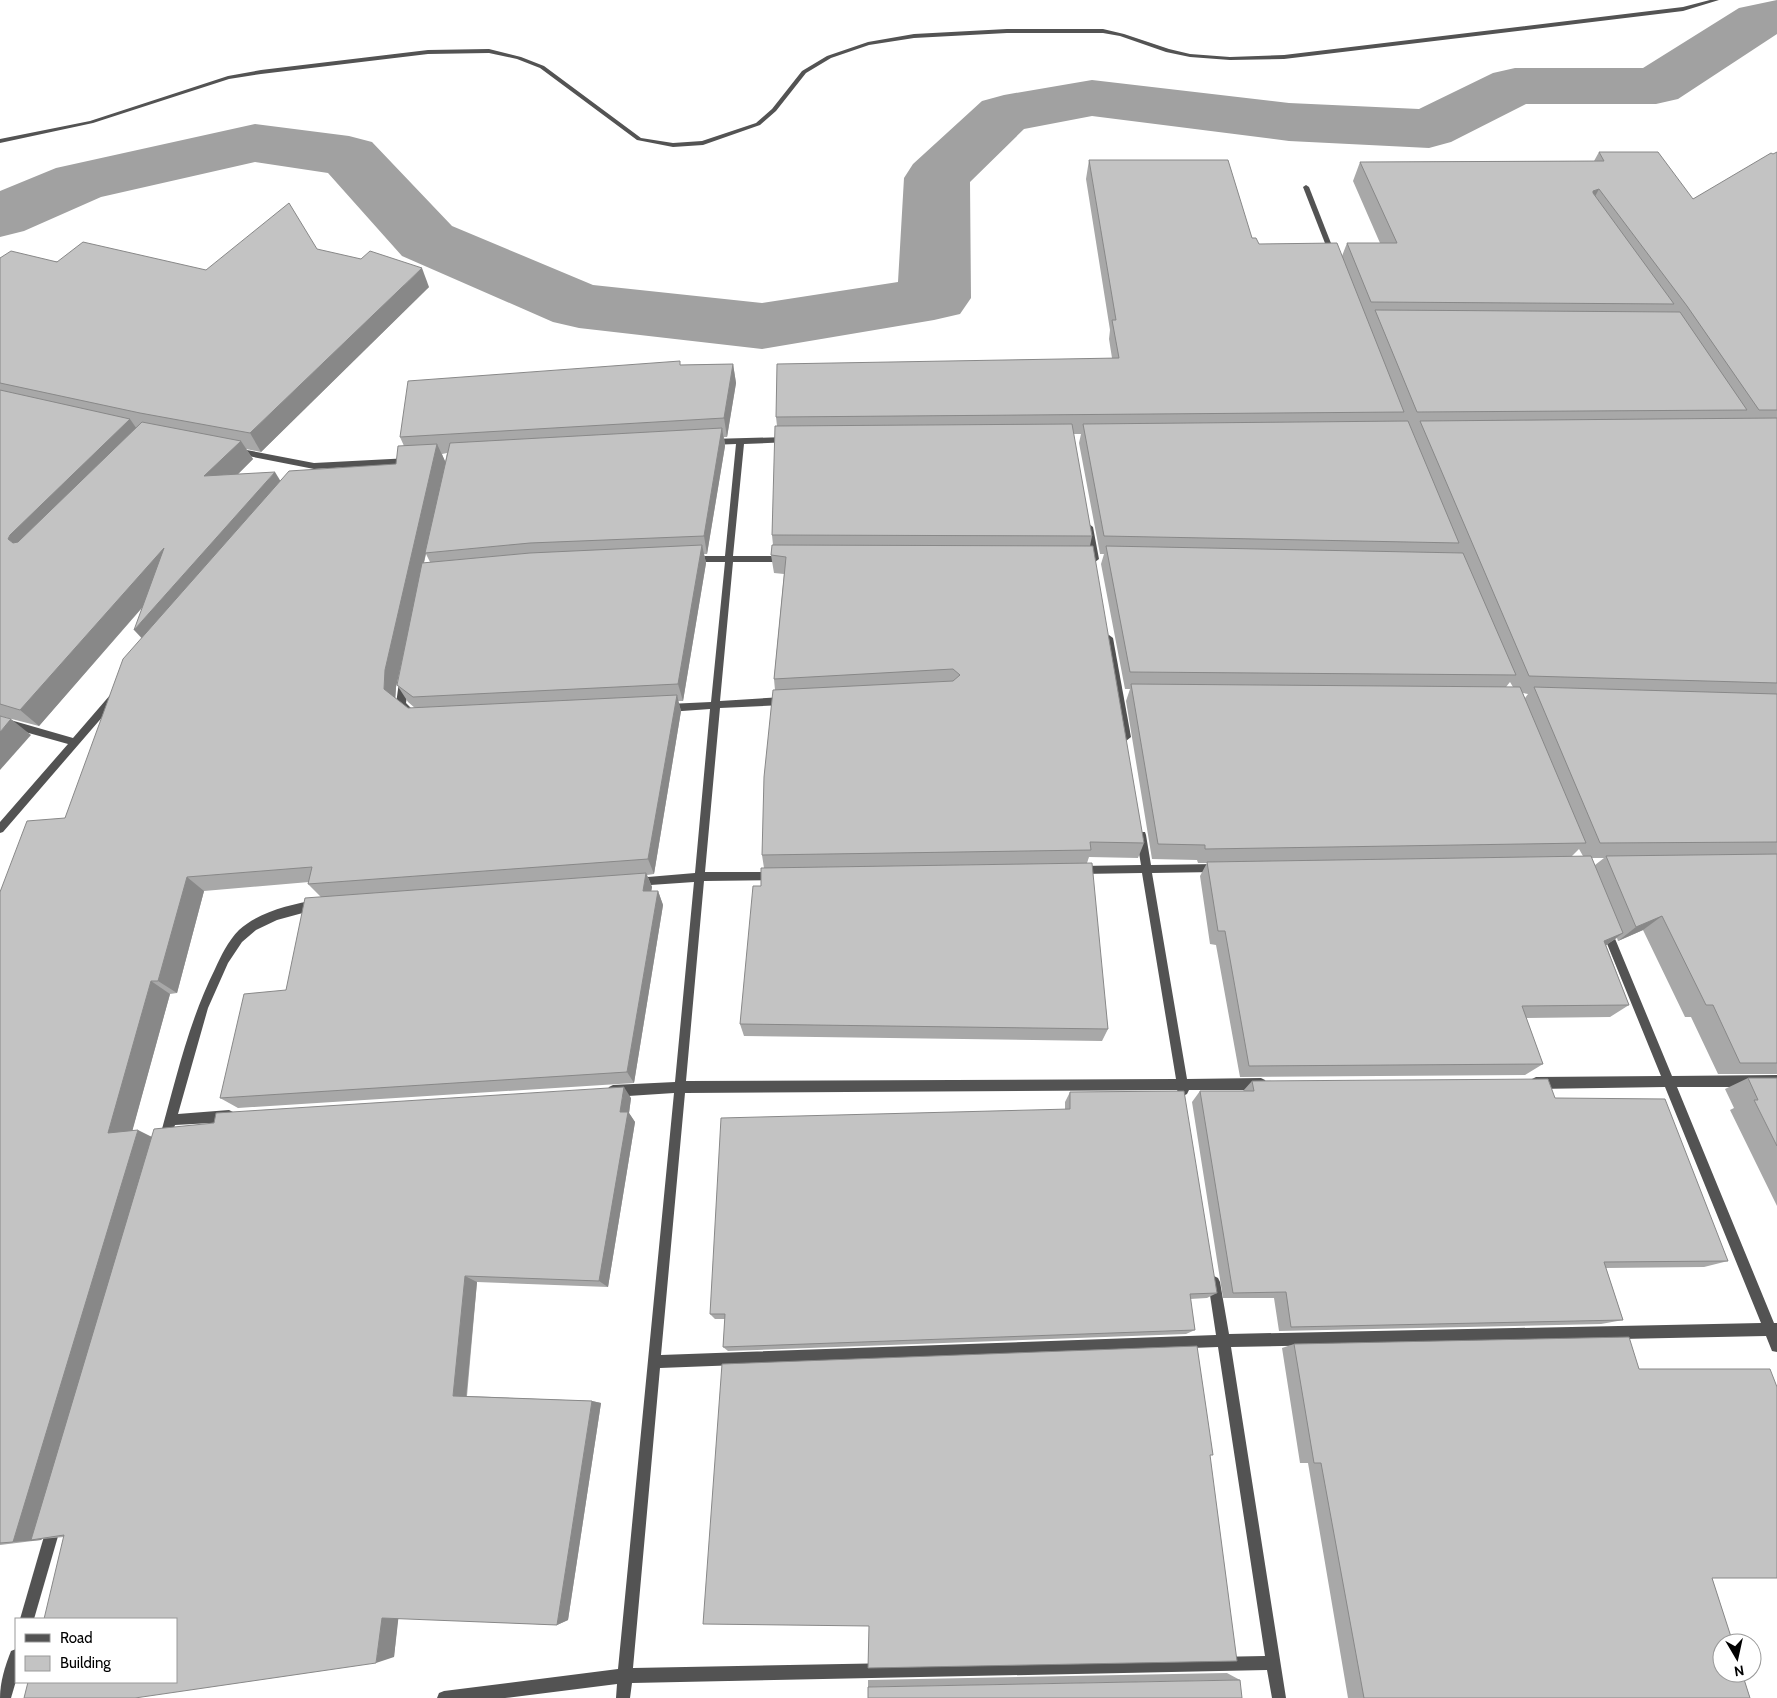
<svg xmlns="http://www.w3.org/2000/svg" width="1777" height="1698" viewBox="0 0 1777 1698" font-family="Cabin,sans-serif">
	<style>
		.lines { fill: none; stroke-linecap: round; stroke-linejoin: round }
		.river { fill: #a1a1a1; fill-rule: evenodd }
		.street { fill: #535353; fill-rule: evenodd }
		.wall { fill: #a8a8a8; fill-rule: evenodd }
		.shaded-wall { fill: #888 }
		.building { fill: #c3c3c3; stroke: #888 }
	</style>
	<rect width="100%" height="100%" fill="#fff"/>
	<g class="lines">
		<path class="river" d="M 1777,0 L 1777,34 L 1678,99 L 1656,104 L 1526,104 L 1451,142 L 1429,148 L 1289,141 L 1092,116 L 1024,129 L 970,182 L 971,298 L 960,314 L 934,320 L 762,349 L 579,328 L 553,322 L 402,256 L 328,173 L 255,162 L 101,197 L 24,231 L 0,237 L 0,191 L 56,168 L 255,124 L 349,136 L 372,142 L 452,226 L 593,285 L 762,303 L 898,282 L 904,178 L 913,164 L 982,101 L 1004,95 L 1092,80 L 1289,103 L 1419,109 L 1493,73 L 1515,68 L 1643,68 L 1739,8 Z"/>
		<g class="street">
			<path d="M 1710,0 L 1719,0 L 1683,11 L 1284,59 L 1230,60 L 1190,57 L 1166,52 L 1120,36 L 1103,33 L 1007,33 L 914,38 L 869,45 L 831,58 L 806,73 L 776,111 L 760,125 L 703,145 L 673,147 L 637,140 L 540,68 L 517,59 L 489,53 L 428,54 L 261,74 L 229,79 L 93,123 L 0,143 L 0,139 L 90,121 L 228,76 L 261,70 L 428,50 L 489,49 L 521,57 L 544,66 L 641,138 L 673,143 L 702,141 L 756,123 L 772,109 L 802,71 L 827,56 L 868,42 L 914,34 L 1007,29 L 1103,29 L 1124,34 L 1169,49 L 1190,54 L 1230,57 L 1284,55 L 1683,7 Z"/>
			<path d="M 1306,185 L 1309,187 L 1336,256 L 1335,257 L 1330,256 L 1303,187 Z"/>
			<path d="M 787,437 L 790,438 L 790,442 L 744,444 L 733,556 L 784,556 L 788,559 L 784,562 L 733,562 L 720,701 L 783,697 L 788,701 L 783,705 L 720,708 L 705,872 L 774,872 L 778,873 L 779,876 L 778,879 L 774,880 L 704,881 L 686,1081 L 1176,1079 L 1142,873 L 1081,874 L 1077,873 L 1076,870 L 1077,867 L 1081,866 L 1141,865 L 1136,835 L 1137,832 L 1145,832 L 1146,835 L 1151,865 L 1216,864 L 1220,865 L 1221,868 L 1220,871 L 1216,872 L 1152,873 L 1187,1079 L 1261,1078 L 1265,1080 L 1267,1084 L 1265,1088 L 1261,1090 L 1189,1090 L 1187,1094 L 1183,1096 L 1179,1094 L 1177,1090 L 685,1093 L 661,1355 L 1216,1335 L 1208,1282 L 1210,1278 L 1214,1276 L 1218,1278 L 1220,1282 L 1229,1334 L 1761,1323 L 1665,1087 L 1536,1089 L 1532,1087 L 1530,1083 L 1532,1079 L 1536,1077 L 1661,1076 L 1601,929 L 1602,926 L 1606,924 L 1610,926 L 1611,929 L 1672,1076 L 1777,1075 L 1777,1087 L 1677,1087 L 1774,1323 L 1777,1323 L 1777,1352 L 1772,1351 L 1766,1336 L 1231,1347 L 1286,1698 L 1272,1698 L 1267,1670 L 632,1683 L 630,1698 L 616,1698 L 617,1684 L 505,1698 L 437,1698 L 439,1693 L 444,1691 L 618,1669 L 674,1093 L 613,1097 L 609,1095 L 607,1091 L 609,1087 L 613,1085 L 675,1082 L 694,882 L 636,886 L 632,885 L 631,882 L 632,879 L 636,878 L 695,873 L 710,709 L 668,712 L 663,708 L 668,704 L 711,702 L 725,562 L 693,562 L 689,559 L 693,556 L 725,556 L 736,444 L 711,445 L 707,442 L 711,439 ZM 1218,1347 L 1265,1656 L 633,1668 L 660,1368 Z"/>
			<path d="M 236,448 L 314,463 L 410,458 L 414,461 L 410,464 L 314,469 L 233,453 L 233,449 Z"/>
			<path d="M 1089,524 L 1093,527 L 1099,559 L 1095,562 L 1091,559 L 1085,527 Z"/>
			<path d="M 1109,635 L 1113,638 L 1131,737 L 1126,741 L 1121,737 L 1105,638 Z"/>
			<path d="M 404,679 L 409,682 L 406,703 L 416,713 L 411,717 L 408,716 L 396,704 L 399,682 Z"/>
			<path d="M 114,693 L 117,694 L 119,697 L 117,700 L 3,832 L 0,833 L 0,822 L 68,744 L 0,725 L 0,717 L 73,738 L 111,694 Z"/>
			<path d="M 317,900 L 321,902 L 322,905 L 321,908 L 277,920 L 256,930 L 242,942 L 228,963 L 208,1008 L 178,1114 L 229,1110 L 233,1112 L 235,1116 L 233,1120 L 229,1122 L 175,1125 L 169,1144 L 165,1146 L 161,1144 L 159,1140 C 175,1083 188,1023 215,969 C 221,956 228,941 239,930 C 259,912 291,904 317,900 Z"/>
			<path d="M 54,1519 L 59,1521 L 61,1526 L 34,1619 L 20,1619 L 47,1526 L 49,1521 Z"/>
			<path d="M 16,1649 L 16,1681 L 11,1698 L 0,1698 C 0,1682 5,1666 11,1651 Z"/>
		</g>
	</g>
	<g class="wall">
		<path d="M 1599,152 L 1693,199 L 1777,152 L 1777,1074 L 1718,1074 L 1691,1017 L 1685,1017 L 1643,930 L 1618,941 L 1617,938 L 1606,945 L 1629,1005 L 1610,1017 L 1526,1018 L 1543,1064 L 1525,1075 L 1240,1077 L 1216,945 L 1210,944 L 1200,876 L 1207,863 L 1198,863 L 1197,860 L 1152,859 L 1126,701 L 1130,689 L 1125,689 L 1101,564 L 1104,554 L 1100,554 L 1079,443 L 1081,434 L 1073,434 L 1092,536 L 1090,546 L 1144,843 L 1138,858 L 1089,857 L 1087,863 L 1108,1029 L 1102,1041 L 744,1036 L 740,1024 L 761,886 L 764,868 L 762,855 L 775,690 L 774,679 L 784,574 L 774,573 L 771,555 L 773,545 L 772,535 L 777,426 L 776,417 L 1112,358 L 1109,339 L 1110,330 L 1086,179 L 1089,160 L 1252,238 L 1259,244 L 1342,256 L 1347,243 L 1380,243 L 1353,181 L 1360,162 L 1594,161 ZM 1510,682 L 1513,687 L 1506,687 ZM 1523,693 L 1528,694 L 1525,698 ZM 1579,849 L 1583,856 L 1571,857 ZM 1592,858 L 1604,858 L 1595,865 Z"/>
		<path d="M 0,258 L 206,270 L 429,287 L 261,452 L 246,449 L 253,459 L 238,474 L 280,481 L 396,464 L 404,446 L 400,437 L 680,365 L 733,364 L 736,383 L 727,437 L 724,437 L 725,446 L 707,554 L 704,554 L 706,563 L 683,701 L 678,701 L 681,711 L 654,874 L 647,875 L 652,887 L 651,891 L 658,891 L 663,905 L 634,1083 L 238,1108 L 220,1098 L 286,990 L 321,897 L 308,884 L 309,882 L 204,891 L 177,993 L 170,994 L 132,1131 L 152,1137 L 631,1098 L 629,1113 L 635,1122 L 608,1287 L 477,1282 L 467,1396 L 592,1401 L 601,1403 L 568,1620 L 557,1625 L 398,1618 L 394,1657 L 64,1537 L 42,1539 L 41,1540 L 0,1545 L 0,892 L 65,818 L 142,638 L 142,608 L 39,726 L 0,716 ZM 447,453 L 445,462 L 442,454 ZM 426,554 L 430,562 L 424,563 ZM 409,630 L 397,685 L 408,702 L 415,708 L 408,708 L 395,698 L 396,687 Z"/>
		<path d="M 1748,1078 L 1777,1078 L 1777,1206 L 1730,1110 L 1734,1108 L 1725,1089 Z"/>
		<path d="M 1252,1081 L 1555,1098 L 1728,1261 L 1704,1267 L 1606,1268 L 1623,1320 L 1601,1324 L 1279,1331 L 1274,1298 L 1223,1298 L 1192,1102 L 1200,1091 L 1243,1091 Z"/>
		<path d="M 1070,1092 L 1217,1293 L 1207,1298 L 1190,1299 L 1195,1330 L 1186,1334 L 728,1351 L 723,1347 L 725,1319 L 715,1319 L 710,1314 L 1065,1110 L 1065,1102 Z"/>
		<path d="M 1294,1344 L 1712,1578 L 1750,1698 L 1348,1698 L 1308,1463 L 1300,1463 L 1282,1348 Z"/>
		<path d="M 1227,1673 L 1240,1680 L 868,1687 L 868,1680 Z"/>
	</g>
	<g class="shaded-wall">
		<path d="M 1599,189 L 1589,208 L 1593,191 Z"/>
		<path d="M 422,268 L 429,287 L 261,452 L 250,433 Z"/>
		<path d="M 733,364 L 736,383 L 727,437 L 724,418 Z"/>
		<path d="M 130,419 L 143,438 L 27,554 L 8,539 L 10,535 Z"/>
		<path d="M 722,428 L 725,446 L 707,554 L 704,536 Z"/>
		<path d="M 241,441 L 253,459 L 217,495 L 204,476 Z"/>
		<path d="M 437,444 L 446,463 L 396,687 L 395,705 L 384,689 L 385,670 Z"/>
		<path d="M 275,472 L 286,490 L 150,647 L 134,630 Z"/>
		<path d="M 702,545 L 706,563 L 683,701 L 678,684 Z"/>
		<path d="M 164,548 L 178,566 L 39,726 L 20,710 Z"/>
		<path d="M 677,695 L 681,711 L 654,874 L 648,859 Z"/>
		<path d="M 11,719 L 31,735 L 0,770 L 0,732 Z"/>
		<path d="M 646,873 L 652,887 L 649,905 L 643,891 Z"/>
		<path d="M 187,877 L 204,891 L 177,993 L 158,981 Z"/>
		<path d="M 658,891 L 663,905 L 634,1083 L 627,1072 Z"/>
		<path d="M 1662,916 L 1643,930 L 1618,941 L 1636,927 Z"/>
		<path d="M 1623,933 L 1605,946 L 1604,941 Z"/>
		<path d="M 151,981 L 170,994 L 129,1143 L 108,1133 Z"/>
		<path d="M 624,1087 L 631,1098 L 629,1113 L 635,1122 L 608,1287 L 599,1281 L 620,1112 Z"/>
		<path d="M 138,1130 L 158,1140 L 31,1540 L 42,1539 L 41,1540 L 13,1542 Z"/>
		<path d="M 465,1276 L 477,1282 L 466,1398 L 453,1396 Z"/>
		<path d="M 592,1401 L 601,1403 L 568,1620 L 557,1625 Z"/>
		<path d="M 399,1613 L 394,1657 L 376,1663 L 382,1618 Z"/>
	</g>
	<g class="building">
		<path d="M 1599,152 L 1658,152 L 1693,199 L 1771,153 L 1773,154 L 1777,152 L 1777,410 L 1759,410 L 1687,306 L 1599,189 L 1593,191 L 1593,193 L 1674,304 L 1371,302 L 1347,243 L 1397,243 L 1360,162 L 1604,161 Z"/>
		<path d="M 1089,160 L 1228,160 L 1252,238 L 1256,238 L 1259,244 L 1337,243 L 1404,412 L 776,417 L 777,364 L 1119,358 L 1112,320 L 1116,320 Z"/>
		<path d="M 289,203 L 317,249 L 361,259 L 370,251 L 422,268 L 250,433 L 140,413 L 0,383 L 0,258 L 11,251 L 57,262 L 83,242 L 206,270 Z"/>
		<path d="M 1375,310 L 1680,312 L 1747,410 L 1417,412 Z"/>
		<path d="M 680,361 L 680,365 L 733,364 L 724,418 L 400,437 L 408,381 Z"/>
		<path d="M 0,390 L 130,419 L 10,535 L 8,539 L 13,543 L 18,542 L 142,422 L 241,441 L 204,476 L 275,472 L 134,630 L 164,548 L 20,710 L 0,704 Z"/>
		<path d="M 1777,418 L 1777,683 L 1529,676 L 1420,421 Z"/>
		<path d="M 1408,421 L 1459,543 L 1104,536 L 1083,424 Z"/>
		<path d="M 1072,424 L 1092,536 L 772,535 L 775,426 Z"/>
		<path d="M 722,428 L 704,536 L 530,543 L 425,553 L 450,443 Z"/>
		<path d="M 437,444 L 385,670 L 384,689 L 408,708 L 677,695 L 648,859 L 308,884 L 312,867 L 187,877 L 158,981 L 151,981 L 108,1133 L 138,1130 L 13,1542 L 0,1543 L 0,892 L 27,821 L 65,818 L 123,659 L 289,471 L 396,464 L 398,446 Z"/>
		<path d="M 702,545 L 678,684 L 413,697 L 397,685 L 422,563 L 530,553 Z"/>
		<path d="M 772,545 L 1093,546 L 1144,843 L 1090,842 L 1091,850 L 762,855 L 764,777 L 773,690 L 953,681 L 960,675 L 953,669 L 774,679 L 786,557 L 771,555 Z"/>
		<path d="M 1106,546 L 1463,553 L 1516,675 L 1130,672 Z"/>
		<path d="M 1131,684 L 1520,687 L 1586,843 L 1205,849 L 1205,845 L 1158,844 Z"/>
		<path d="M 1534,687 L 1777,694 L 1777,842 L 1600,843 Z"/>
		<path d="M 0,716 L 11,719 L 0,732 Z"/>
		<path d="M 1777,854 L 1777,1063 L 1740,1063 L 1713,1005 L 1706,1005 L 1662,916 L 1636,927 L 1606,856 Z"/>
		<path d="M 1591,856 L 1623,933 L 1604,941 L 1629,1005 L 1522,1006 L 1543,1064 L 1249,1066 L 1225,931 L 1218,931 L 1207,862 Z"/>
		<path d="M 1092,863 L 1108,1029 L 740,1024 L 753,886 L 761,886 L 761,868 Z"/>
		<path d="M 646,873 L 643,891 L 658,891 L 627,1072 L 220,1098 L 244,994 L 286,990 L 305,898 Z"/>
		<path d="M 1748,1078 L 1777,1078 L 1777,1146 L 1754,1100 L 1758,1100 Z"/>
		<path d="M 1548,1079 L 1555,1098 L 1665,1099 L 1728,1261 L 1604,1262 L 1623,1320 L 1291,1327 L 1286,1292 L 1233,1293 L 1200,1091 L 1254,1091 L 1252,1081 Z"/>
		<path d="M 624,1087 L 620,1112 L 628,1112 L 599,1281 L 465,1276 L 453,1396 L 592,1401 L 557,1625 L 382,1618 L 376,1663 L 135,1698 L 24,1698 L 28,1682 L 176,1682 L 176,1619 L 44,1619 L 64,1535 L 31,1540 L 154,1129 L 214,1123 L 216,1113 Z"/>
		<path d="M 1184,1091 L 1217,1293 L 1190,1294 L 1195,1330 L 723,1347 L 725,1314 L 710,1314 L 721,1118 L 1070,1109 L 1070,1092 Z"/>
		<path d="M 1629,1337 L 1639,1369 L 1770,1369 L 1777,1387 L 1777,1578 L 1712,1578 L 1733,1643 L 1722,1643 L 1722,1673 L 1742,1673 L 1750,1698 L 1364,1698 L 1321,1463 L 1314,1463 L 1294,1344 Z"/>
		<path d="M 1197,1346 L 1213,1455 L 1210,1455 L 1237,1661 L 868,1668 L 869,1626 L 703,1624 L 722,1364 Z"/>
		<path d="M 1240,1680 L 1242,1698 L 868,1698 L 868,1687 Z"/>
	</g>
	<rect x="15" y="1618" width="162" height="65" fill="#ffffff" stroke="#999999"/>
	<rect x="25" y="1634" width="25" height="8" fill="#535353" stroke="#999999"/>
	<text x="60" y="1643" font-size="15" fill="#000000">Road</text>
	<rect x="25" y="1656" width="25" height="15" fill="#c3c3c3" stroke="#999999"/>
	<text x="60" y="1668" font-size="15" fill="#000000">Building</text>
	<g transform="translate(1737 1658) rotate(171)"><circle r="24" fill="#ffffff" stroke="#999999"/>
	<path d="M0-4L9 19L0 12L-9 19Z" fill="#000000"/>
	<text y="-8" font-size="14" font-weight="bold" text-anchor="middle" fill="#000000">N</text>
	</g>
</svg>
